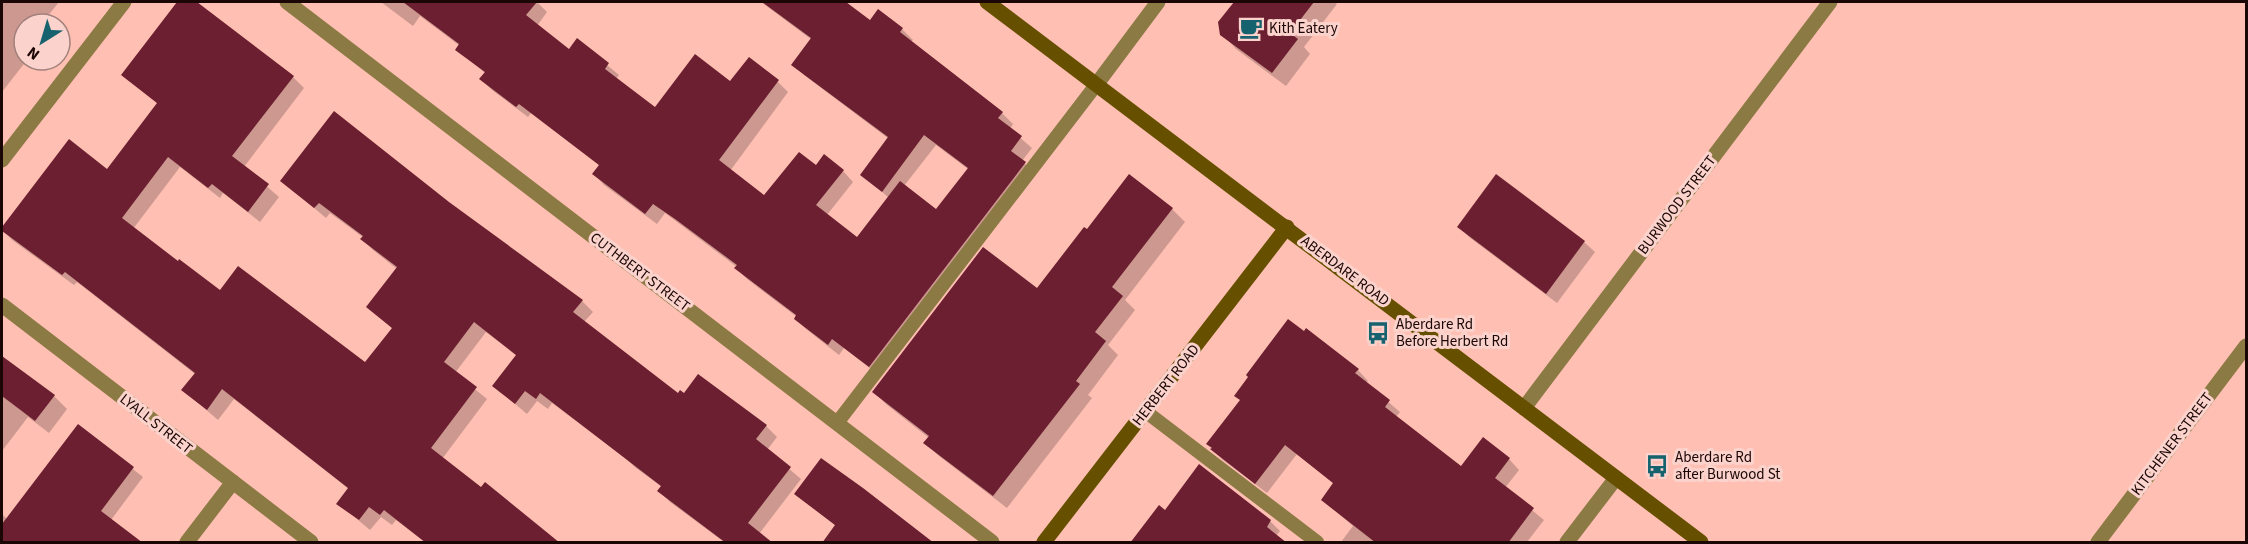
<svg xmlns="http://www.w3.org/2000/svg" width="2248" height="544" viewBox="0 0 2248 544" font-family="'Source Sans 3',sans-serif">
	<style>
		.shadow { fill: #0003; fill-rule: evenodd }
		.building { fill: #6b1f30 }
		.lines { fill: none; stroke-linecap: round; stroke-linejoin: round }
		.lane { stroke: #8c7a44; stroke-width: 14 }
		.street { stroke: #8c7a44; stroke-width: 15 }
		.secondary { stroke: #665000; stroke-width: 15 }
		.labels { text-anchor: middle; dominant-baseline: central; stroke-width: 6; stroke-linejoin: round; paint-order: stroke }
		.poi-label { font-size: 15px; fill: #1a0604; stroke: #fbd3cc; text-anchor: start }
		.street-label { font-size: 15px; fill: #1a0604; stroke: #fbd3cc }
	</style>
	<rect width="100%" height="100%" fill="#ffbfb3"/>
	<g class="shadow">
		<path d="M 2,2 L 59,2 L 47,17 L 54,24 L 24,24 L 24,60 L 27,60 L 2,92 Z"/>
		<path d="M 179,2 L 194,2 L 293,77 L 304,88 L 244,167 L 279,197 L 260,222 L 223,193 L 220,198 L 180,167 L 133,229 L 220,292 L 366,364 L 393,329 L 368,307 L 397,269 L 373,250 L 362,239 L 364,238 L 330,213 L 326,218 L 282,181 L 448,203 L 582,301 L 593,312 L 584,322 L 678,395 L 766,426 L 777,437 L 767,450 L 801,479 L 759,534 L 770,542 L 724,542 L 670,502 L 659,491 L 662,487 L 636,468 L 624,457 L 552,403 L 548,409 L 537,401 L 527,414 L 494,386 L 517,356 L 486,332 L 455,373 L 487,399 L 442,459 L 425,542 L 396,520 L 392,525 L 381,517 L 370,530 L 338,503 L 349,489 L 234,399 L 218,420 L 183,390 L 195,374 L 77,282 L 74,285 L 12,240 L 2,229 L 69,141 L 107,171 L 158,104 L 123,75 Z"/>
		<path d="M 381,2 L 537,2 L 547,12 L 537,26 L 569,51 L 577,40 L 619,75 L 616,79 L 655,109 L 731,83 L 778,82 L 788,92 L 730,171 L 764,197 L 816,167 L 843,171 L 853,182 L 827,215 L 857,239 L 889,198 L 862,174 L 889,139 L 804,75 L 793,64 L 812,40 L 761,2 L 843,2 L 870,22 L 902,29 L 913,40 L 911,42 L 1002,113 L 1013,124 L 1010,129 L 1032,148 L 1022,161 L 1035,174 L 880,376 L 844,348 L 839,355 L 806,329 L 795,319 L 797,317 L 747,279 L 736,268 L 737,267 L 665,213 L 657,224 L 604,185 L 594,174 L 600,166 L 531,113 L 528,117 L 492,90 L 481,79 L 485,73 L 457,50 L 460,46 L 420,16 L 413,26 ZM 936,145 L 968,169 L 937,211 L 904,186 Z"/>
		<path d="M 1236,2 L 1249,3 L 1250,2 L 1334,2 L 1337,4 L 1304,47 L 1310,54 L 1286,86 L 1236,49 L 1222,34 L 1220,22 Z"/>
		<path d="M 1496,177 L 1584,242 L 1595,252 L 1557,303 L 1469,237 L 1459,227 Z"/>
		<path d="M 1172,209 L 1185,222 L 1125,300 L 1135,310 L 1108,345 L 1118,355 L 1088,395 L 1092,398 L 1007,508 L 939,456 L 925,443 L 929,438 L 887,405 L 874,392 L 1037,290 L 1087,232 Z"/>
		<path d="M 2,357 L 54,396 L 67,409 L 49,433 L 28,417 L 2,451 Z"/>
		<path d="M 1358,370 L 1368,381 L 1366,383 L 1400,412 L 1396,417 L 1462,468 L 1509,459 L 1519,470 L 1505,488 L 1544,520 L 1527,542 L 1341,542 L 1353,526 L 1323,500 L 1334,484 L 1297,454 L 1267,493 L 1223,460 L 1212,449 Z"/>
		<path d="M 78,426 L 143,477 L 111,520 L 138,542 L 2,542 L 2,514 L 7,519 Z"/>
		<path d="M 1200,466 L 1270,521 L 1280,531 L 1276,536 L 1165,512 Z"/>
		<path d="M 796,494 L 931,542 L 836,526 Z"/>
	</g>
	<g class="building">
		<path d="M 177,2 L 197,2 L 294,76 L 232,156 L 269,184 L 248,212 L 212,184 L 208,188 L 168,157 L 122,218 L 178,261 L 179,259 L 220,290 L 238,266 L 365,362 L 392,328 L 366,307 L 397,267 L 360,239 L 363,236 L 319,203 L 314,208 L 280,181 L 334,111 L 449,202 L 583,300 L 573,312 L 678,393 L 680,390 L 684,393 L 698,374 L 767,425 L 756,439 L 791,467 L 748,523 L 773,543 L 726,543 L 657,491 L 661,486 L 540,393 L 536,399 L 525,391 L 515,404 L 492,386 L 516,355 L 474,322 L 444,362 L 477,387 L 431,448 L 481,487 L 485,482 L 560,543 L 426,543 L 384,510 L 380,515 L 369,507 L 359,520 L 336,504 L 348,488 L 222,389 L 207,410 L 181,390 L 195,373 L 65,272 L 62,275 L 2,231 L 2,227 L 69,139 L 107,169 L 157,103 L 121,75 Z"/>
		<path d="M 403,2 L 537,2 L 526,15 L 569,49 L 577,38 L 609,63 L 605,69 L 655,107 L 695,54 L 730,81 L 749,57 L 779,80 L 719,160 L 764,195 L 799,152 L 816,165 L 824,154 L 844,170 L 816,205 L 857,237 L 900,181 L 936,209 L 968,168 L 924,135 L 882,192 L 860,175 L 888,137 L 791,65 L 811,38 L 762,2 L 846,2 L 870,20 L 878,9 L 903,28 L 900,32 L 1003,112 L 998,118 L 1022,136 L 1011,151 L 1026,162 L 869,367 L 832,339 L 828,345 L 794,319 L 796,315 L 734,268 L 737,265 L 675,219 L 653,204 L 645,214 L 592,174 L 599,165 L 519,104 L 516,107 L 479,79 L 485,72 L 455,50 L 459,44 Z"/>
		<path d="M 1234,2 L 1314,2 L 1290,33 L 1298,39 L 1272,73 L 1220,35 L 1218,22 Z"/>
		<path d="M 1129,174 L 1173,208 L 1112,287 L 1123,296 L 1095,332 L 1106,341 L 1076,381 L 1080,384 L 993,496 L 923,443 L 929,436 L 872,392 L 983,247 L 1037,288 L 1084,227 L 1087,229 Z"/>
		<path d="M 1496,174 L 1585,241 L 1546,294 L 1457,227 Z"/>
		<path d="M 1288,319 L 1304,331 L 1306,328 L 1359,369 L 1355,373 L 1390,400 L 1385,407 L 1461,466 L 1483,437 L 1510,458 L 1495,478 L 1534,508 L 1508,543 L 1376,543 L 1321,500 L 1333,483 L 1285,445 L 1255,484 L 1210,449 L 1212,448 L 1206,444 L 1240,400 L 1234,396 L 1248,377 L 1246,375 Z"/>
		<path d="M 2,356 L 55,395 L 35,421 L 2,396 Z"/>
		<path d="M 78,424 L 134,467 L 101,511 L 143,543 L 2,543 L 2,524 Z"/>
		<path d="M 821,458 L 863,488 L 934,543 L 822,543 L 835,525 L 794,494 Z"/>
		<path d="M 1199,464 L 1271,520 L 1267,527 L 1287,543 L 1130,543 L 1159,505 L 1165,510 Z"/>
	</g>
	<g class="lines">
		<g class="lane">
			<path d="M 1145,411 L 1317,542"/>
			<path d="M 837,423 L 1096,85"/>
		</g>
		<g class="street">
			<path d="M 287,2 L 992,542"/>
			<path d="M 1096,85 L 1158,2"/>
			<path d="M 2,160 L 124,2"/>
			<path d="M 2,305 L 311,542"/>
			<path d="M 1524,408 L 1830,2"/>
			<path d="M 187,542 L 233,482"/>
			<path d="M 1567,542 L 1616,478"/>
			<path d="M 2098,542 L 2246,346"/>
		</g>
		<g class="secondary">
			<path d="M 987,2 L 1701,542"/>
			<path d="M 1044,542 L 1287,227"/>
		</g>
	</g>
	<defs>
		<g id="cafe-bare" transform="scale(1.8)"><path d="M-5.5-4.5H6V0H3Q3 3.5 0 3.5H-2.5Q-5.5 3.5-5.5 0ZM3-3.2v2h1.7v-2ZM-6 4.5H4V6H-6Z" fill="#16626e" stroke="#fbd3cc" stroke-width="2.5" paint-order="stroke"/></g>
		<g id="bus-bare" transform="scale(1.8)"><path d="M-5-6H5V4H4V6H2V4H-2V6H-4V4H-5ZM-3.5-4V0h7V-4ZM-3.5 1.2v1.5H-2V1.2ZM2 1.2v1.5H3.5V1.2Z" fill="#16626e" stroke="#fbd3cc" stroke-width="2.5" paint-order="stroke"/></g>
	</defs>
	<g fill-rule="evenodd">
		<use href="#cafe-bare" x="1251" y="28"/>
		<use href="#bus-bare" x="1378" y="333"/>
		<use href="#bus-bare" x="1657" y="466"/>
	</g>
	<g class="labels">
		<g class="poi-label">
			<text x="1269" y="28">Kith Eatery</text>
			<text x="1396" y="324">Aberdare Rd<tspan x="1396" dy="17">Before Herbert Rd</tspan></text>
			<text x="1675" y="457">Aberdare Rd<tspan x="1675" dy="17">after Burwood St</tspan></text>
		</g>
		<g class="street-label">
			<text transform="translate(1677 205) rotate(-53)">BURWOOD STREET</text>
			<text transform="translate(1345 271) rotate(37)">ABERDARE ROAD</text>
			<text transform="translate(640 272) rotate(37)">CUTHBERT STREET</text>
			<text transform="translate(1166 385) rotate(-52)">HERBERT ROAD</text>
			<text transform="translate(156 424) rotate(38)">LYALL STREET</text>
			<text transform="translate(2172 444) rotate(-53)">KITCHENER STREET</text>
		</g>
	</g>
	<rect width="2248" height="544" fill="none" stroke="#1a0604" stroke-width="6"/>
	<g transform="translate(42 42) rotate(217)"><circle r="28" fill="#fbd3cc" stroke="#a1817c" stroke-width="1.5"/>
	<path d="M0-4.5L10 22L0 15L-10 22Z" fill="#16626e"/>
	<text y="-9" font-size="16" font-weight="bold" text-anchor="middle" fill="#1a0604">N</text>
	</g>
</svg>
